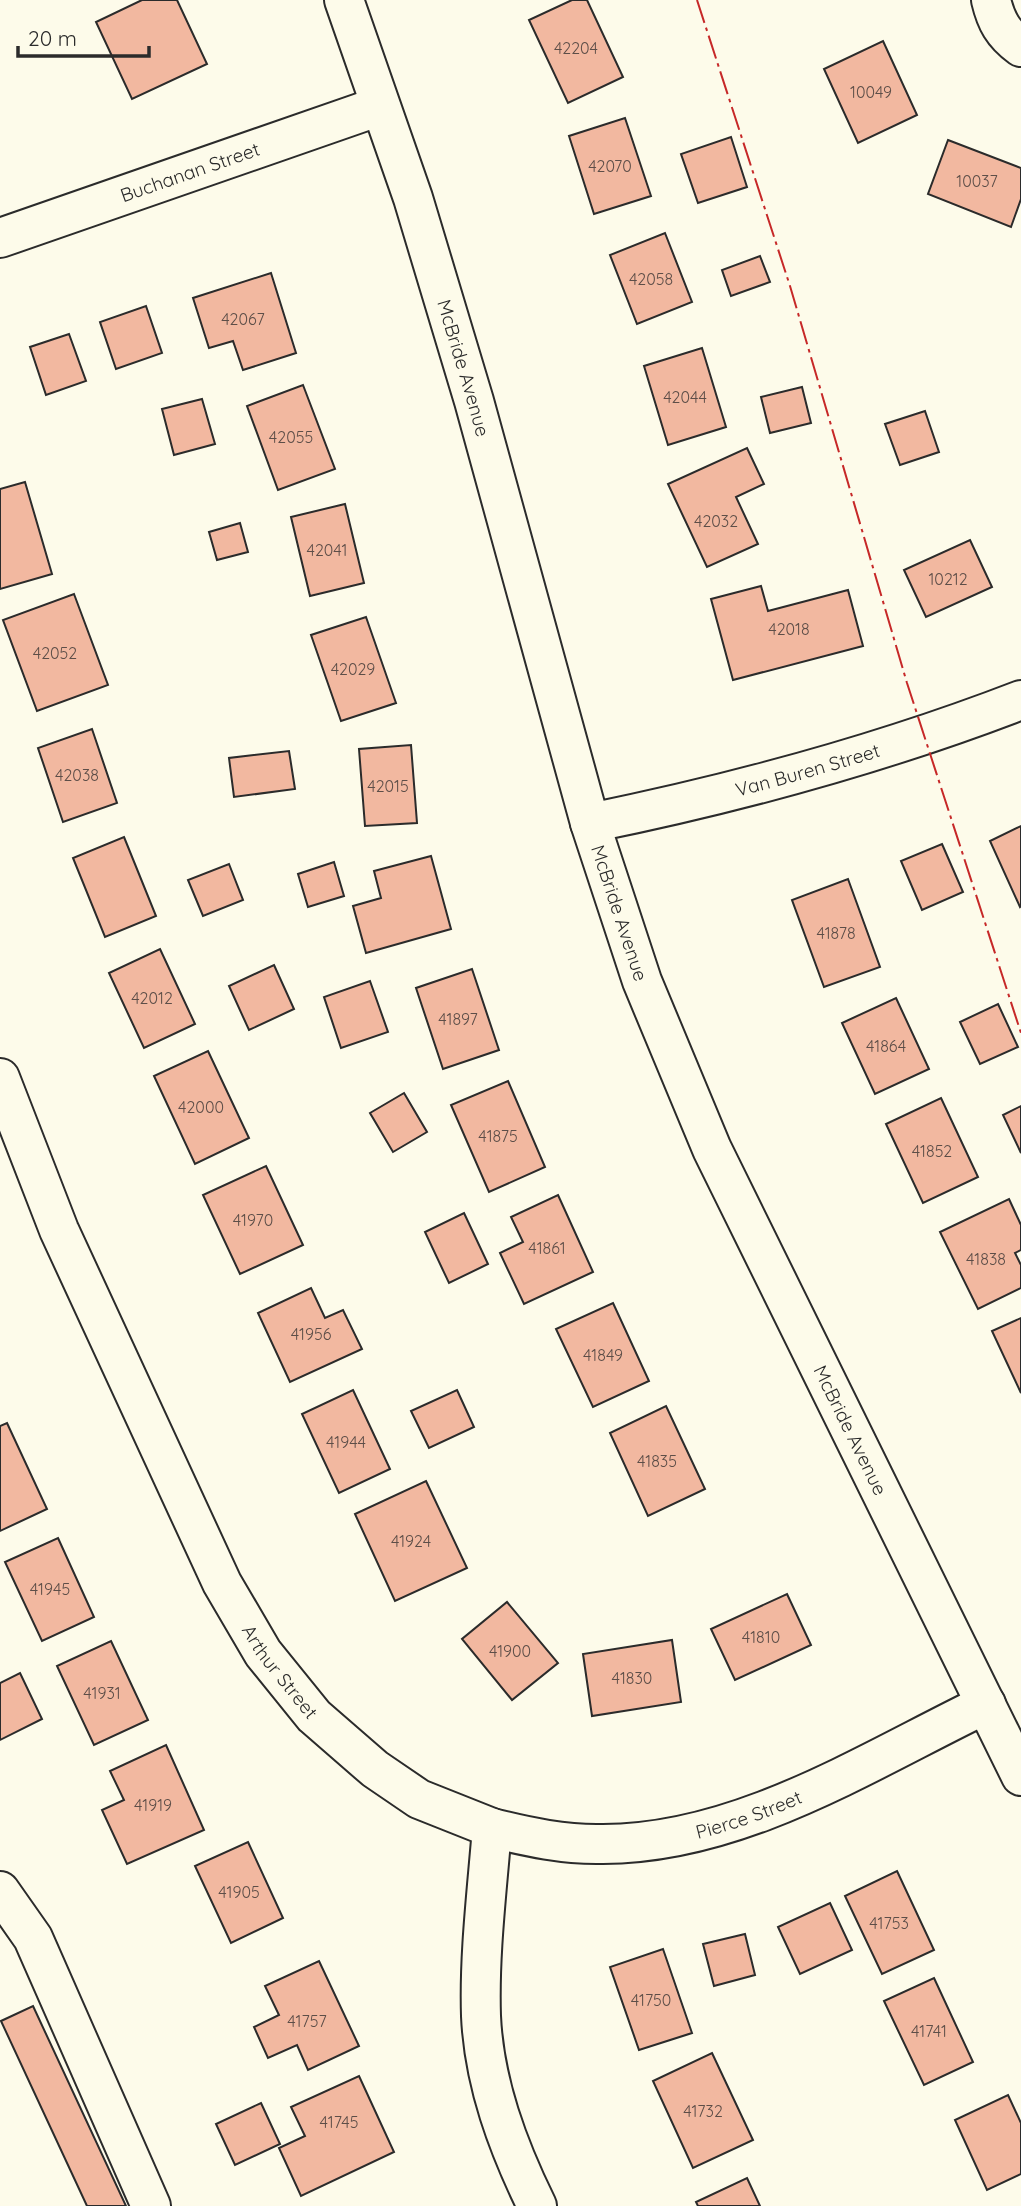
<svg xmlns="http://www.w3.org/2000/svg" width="1021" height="2206" viewBox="0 0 1021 2206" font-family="Quicksand,sans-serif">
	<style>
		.building { fill: #f2b8a0; stroke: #2b2b2b; stroke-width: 2 }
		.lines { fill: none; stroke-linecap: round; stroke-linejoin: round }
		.minor-casing { stroke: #2b2b2b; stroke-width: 42 }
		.minor { stroke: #fdfbea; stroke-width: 38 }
		.power { stroke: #c62828; stroke-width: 2; stroke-dasharray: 24 5 3.5 5; stroke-linecap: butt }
		.labels { text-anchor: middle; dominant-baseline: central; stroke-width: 5; stroke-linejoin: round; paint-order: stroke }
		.number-label { font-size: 16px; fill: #5d4e48 }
		.street-label { font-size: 19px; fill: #2b2b2b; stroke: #fdfbea }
	</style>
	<rect width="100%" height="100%" fill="#fdfbea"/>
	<g class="building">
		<path d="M 142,0 L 177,0 L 207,64 L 132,99 L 96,22 Z"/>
		<path d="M 572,0 L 587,0 L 623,77 L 568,103 L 529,20 Z"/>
		<path d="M 883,41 L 917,115 L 858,143 L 824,69 Z"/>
		<path d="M 625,118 L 651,196 L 594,214 L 569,136 Z"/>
		<path d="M 731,137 L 747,187 L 698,203 L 681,154 Z"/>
		<path d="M 948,140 L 1021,168 L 1021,199 L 1011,227 L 928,194 Z"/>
		<path d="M 665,233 L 692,302 L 637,324 L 610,255 Z"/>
		<path d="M 760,256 L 770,282 L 731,296 L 722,270 Z"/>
		<path d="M 271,273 L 296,353 L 243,370 L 233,341 L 209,348 L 193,298 Z"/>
		<path d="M 146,306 L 162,353 L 116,369 L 100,322 Z"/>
		<path d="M 69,334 L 86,381 L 46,395 L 30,347 Z"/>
		<path d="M 702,348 L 726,427 L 668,445 L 644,366 Z"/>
		<path d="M 303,385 L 335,469 L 278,490 L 247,406 Z"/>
		<path d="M 802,387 L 811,423 L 770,433 L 761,397 Z"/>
		<path d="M 202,399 L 215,444 L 174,455 L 162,409 Z"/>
		<path d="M 925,411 L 939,452 L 900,465 L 885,424 Z"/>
		<path d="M 747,448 L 764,484 L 736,497 L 758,544 L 707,567 L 668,484 Z"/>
		<path d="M 25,482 L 52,574 L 0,589 L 0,489 Z"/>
		<path d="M 345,504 L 364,583 L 310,596 L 291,517 Z"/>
		<path d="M 240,523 L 248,552 L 217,560 L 209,532 Z"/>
		<path d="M 970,540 L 992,587 L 926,617 L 904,570 Z"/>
		<path d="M 761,586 L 768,611 L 848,590 L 863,646 L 733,680 L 711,599 Z"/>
		<path d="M 74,594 L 108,685 L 37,711 L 3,620 Z"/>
		<path d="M 366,617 L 396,703 L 341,721 L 311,635 Z"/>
		<path d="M 92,729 L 117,803 L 63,822 L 38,748 Z"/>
		<path d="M 411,745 L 417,823 L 365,826 L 359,749 Z"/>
		<path d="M 289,751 L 295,789 L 234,797 L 229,758 Z"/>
		<path d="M 1021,826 L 1021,906 L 1020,907 L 990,841 Z"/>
		<path d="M 124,837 L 156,916 L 105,937 L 73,858 Z"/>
		<path d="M 942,844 L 963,892 L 922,910 L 901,861 Z"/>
		<path d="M 431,856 L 451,929 L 366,953 L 353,906 L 381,898 L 374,871 Z"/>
		<path d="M 334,862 L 344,896 L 308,907 L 298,874 Z"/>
		<path d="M 229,864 L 243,900 L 203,916 L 188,880 Z"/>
		<path d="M 848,879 L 880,967 L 824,987 L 792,900 Z"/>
		<path d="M 160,949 L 195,1024 L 144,1048 L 109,973 Z"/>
		<path d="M 274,965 L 294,1009 L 249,1030 L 229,986 Z"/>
		<path d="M 472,969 L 499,1050 L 443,1069 L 416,988 Z"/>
		<path d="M 370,981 L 388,1032 L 341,1048 L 324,997 Z"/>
		<path d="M 896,998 L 929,1069 L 875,1094 L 842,1023 Z"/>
		<path d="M 998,1004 L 1018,1047 L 980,1064 L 960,1022 Z"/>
		<path d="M 208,1051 L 249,1138 L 195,1164 L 154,1076 Z"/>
		<path d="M 508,1081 L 545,1167 L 489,1192 L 451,1105 Z"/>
		<path d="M 404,1093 L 427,1132 L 393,1152 L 370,1113 Z"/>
		<path d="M 941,1098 L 978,1177 L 923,1203 L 886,1124 Z"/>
		<path d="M 1021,1106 L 1021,1153 L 1003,1115 Z"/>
		<path d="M 266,1166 L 303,1245 L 240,1274 L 203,1195 Z"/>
		<path d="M 558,1195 L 593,1272 L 524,1304 L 500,1253 L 523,1242 L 511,1217 Z"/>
		<path d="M 1009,1199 L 1021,1225 L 1021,1250 L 1015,1253 L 1021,1265 L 1021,1288 L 978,1309 L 940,1232 Z"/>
		<path d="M 464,1213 L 488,1264 L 449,1283 L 425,1232 Z"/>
		<path d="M 311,1288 L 325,1318 L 343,1310 L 362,1349 L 290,1382 L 258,1313 Z"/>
		<path d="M 613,1303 L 649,1381 L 593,1407 L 556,1329 Z"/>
		<path d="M 1021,1318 L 1021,1393 L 992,1331 Z"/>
		<path d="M 353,1390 L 390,1469 L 339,1493 L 302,1414 Z"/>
		<path d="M 457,1390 L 474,1427 L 429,1448 L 411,1411 Z"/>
		<path d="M 666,1406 L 705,1489 L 648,1516 L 610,1433 Z"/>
		<path d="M 7,1423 L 47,1509 L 0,1531 L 0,1426 Z"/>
		<path d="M 426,1481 L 467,1568 L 395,1601 L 355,1514 Z"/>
		<path d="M 58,1538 L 94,1617 L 42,1641 L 5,1562 Z"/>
		<path d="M 787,1594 L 811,1645 L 735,1680 L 711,1629 Z"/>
		<path d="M 507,1602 L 558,1663 L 512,1700 L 462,1639 Z"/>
		<path d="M 672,1640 L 681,1702 L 592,1716 L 583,1654 Z"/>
		<path d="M 111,1641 L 148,1720 L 94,1745 L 57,1666 Z"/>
		<path d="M 20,1673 L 42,1719 L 0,1740 L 0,1683 Z"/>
		<path d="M 166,1745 L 204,1830 L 127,1864 L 102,1810 L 124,1800 L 110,1771 Z"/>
		<path d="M 248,1842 L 283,1918 L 231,1943 L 195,1866 Z"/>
		<path d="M 897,1871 L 934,1950 L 882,1974 L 845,1896 Z"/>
		<path d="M 830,1903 L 852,1950 L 800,1974 L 778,1927 Z"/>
		<path d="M 745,1934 L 755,1975 L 714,1986 L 703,1944 Z"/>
		<path d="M 663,1949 L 692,2033 L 639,2050 L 610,1967 Z"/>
		<path d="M 319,1961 L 359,2046 L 308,2070 L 297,2045 L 268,2058 L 254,2027 L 279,2015 L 265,1986 Z"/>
		<path d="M 934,1978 L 973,2062 L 924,2085 L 884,2001 Z"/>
		<path d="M 33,2006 L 126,2206 L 87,2206 L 1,2021 Z"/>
		<path d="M 712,2053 L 753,2140 L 693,2168 L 653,2081 Z"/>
		<path d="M 359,2076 L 394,2152 L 301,2196 L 279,2148 L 305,2136 L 291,2107 Z"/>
		<path d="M 1008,2095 L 1021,2123 L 1021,2174 L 987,2190 L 955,2120 Z"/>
		<path d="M 261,2103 L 280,2144 L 235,2165 L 216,2124 Z"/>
		<path d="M 747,2178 L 760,2206 L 698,2206 L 696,2202 Z"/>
	</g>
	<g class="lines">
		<g class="minor-casing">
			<g id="minor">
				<path id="s1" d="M 344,0 L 413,198 L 474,401 L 590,823 L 642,981 L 712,1149 L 1021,1776"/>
				<path d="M 991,0 C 996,21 1003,34 1021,47"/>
				<path id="s2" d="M 0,238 L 380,106"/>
				<path id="s3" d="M 590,823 C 737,793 881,754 1021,700"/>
				<path id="s4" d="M 0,1078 L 59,1230 L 222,1583 L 263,1653 L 314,1716 L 375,1769 L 419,1799 L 492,1828 C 487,1891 479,1954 481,2016 C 484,2083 508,2147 537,2206"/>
				<path id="s5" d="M 492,1828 C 528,1837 565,1845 603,1844 C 740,1844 866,1762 986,1704"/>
				<path d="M 0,1891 L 33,1938 L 151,2206"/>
			</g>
		</g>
		<use href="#minor" class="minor"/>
		<path class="power" d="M 697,0 L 790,286 L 907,683 L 1021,1033"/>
	</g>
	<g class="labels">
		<g class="number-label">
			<text x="576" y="48">42204</text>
			<text x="871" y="92">10049</text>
			<text x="610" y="166">42070</text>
			<text x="977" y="181">10037</text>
			<text x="651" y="279">42058</text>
			<text x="243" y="319">42067</text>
			<text x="685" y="397">42044</text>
			<text x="291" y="437">42055</text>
			<text x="716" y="521">42032</text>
			<text x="327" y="550">42041</text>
			<text x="948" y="579">10212</text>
			<text x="789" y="629">42018</text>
			<text x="55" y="653">42052</text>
			<text x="353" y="669">42029</text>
			<text x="77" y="775">42038</text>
			<text x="388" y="786">42015</text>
			<text x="836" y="933">41878</text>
			<text x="152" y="998">42012</text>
			<text x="458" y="1019">41897</text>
			<text x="886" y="1046">41864</text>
			<text x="201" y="1107">42000</text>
			<text x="498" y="1136">41875</text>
			<text x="932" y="1151">41852</text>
			<text x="253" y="1220">41970</text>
			<text x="547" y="1248">41861</text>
			<text x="986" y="1259">41838</text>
			<text x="311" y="1334">41956</text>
			<text x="603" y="1355">41849</text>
			<text x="346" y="1442">41944</text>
			<text x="657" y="1461">41835</text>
			<text x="411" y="1541">41924</text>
			<text x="50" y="1589">41945</text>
			<text x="761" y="1637">41810</text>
			<text x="510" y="1651">41900</text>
			<text x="632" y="1678">41830</text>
			<text x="102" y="1693">41931</text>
			<text x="153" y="1805">41919</text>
			<text x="239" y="1892">41905</text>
			<text x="889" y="1923">41753</text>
			<text x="651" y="2000">41750</text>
			<text x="307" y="2021">41757</text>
			<text x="929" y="2031">41741</text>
			<text x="703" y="2111">41732</text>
			<text x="339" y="2122">41745</text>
		</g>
		<g class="street-label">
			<text stroke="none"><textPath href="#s2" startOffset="201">Buchanan Street</textPath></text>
			<text stroke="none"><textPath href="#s1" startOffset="387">McBride Avenue</textPath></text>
			<text stroke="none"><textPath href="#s3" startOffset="224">Van Buren Street</textPath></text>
			<text stroke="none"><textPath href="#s1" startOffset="954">McBride Avenue</textPath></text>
			<text stroke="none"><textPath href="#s1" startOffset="1521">McBride Avenue</textPath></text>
			<text stroke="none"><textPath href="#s4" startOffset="658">Arthur Street</textPath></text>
			<text stroke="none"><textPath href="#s5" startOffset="262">Pierce Street</textPath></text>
		</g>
	</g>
	<path d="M18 46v10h131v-10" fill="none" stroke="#2b2b2b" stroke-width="3.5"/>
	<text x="28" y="46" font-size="21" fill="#2b2b2b" stroke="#fdfbea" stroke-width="5" paint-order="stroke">20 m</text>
</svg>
